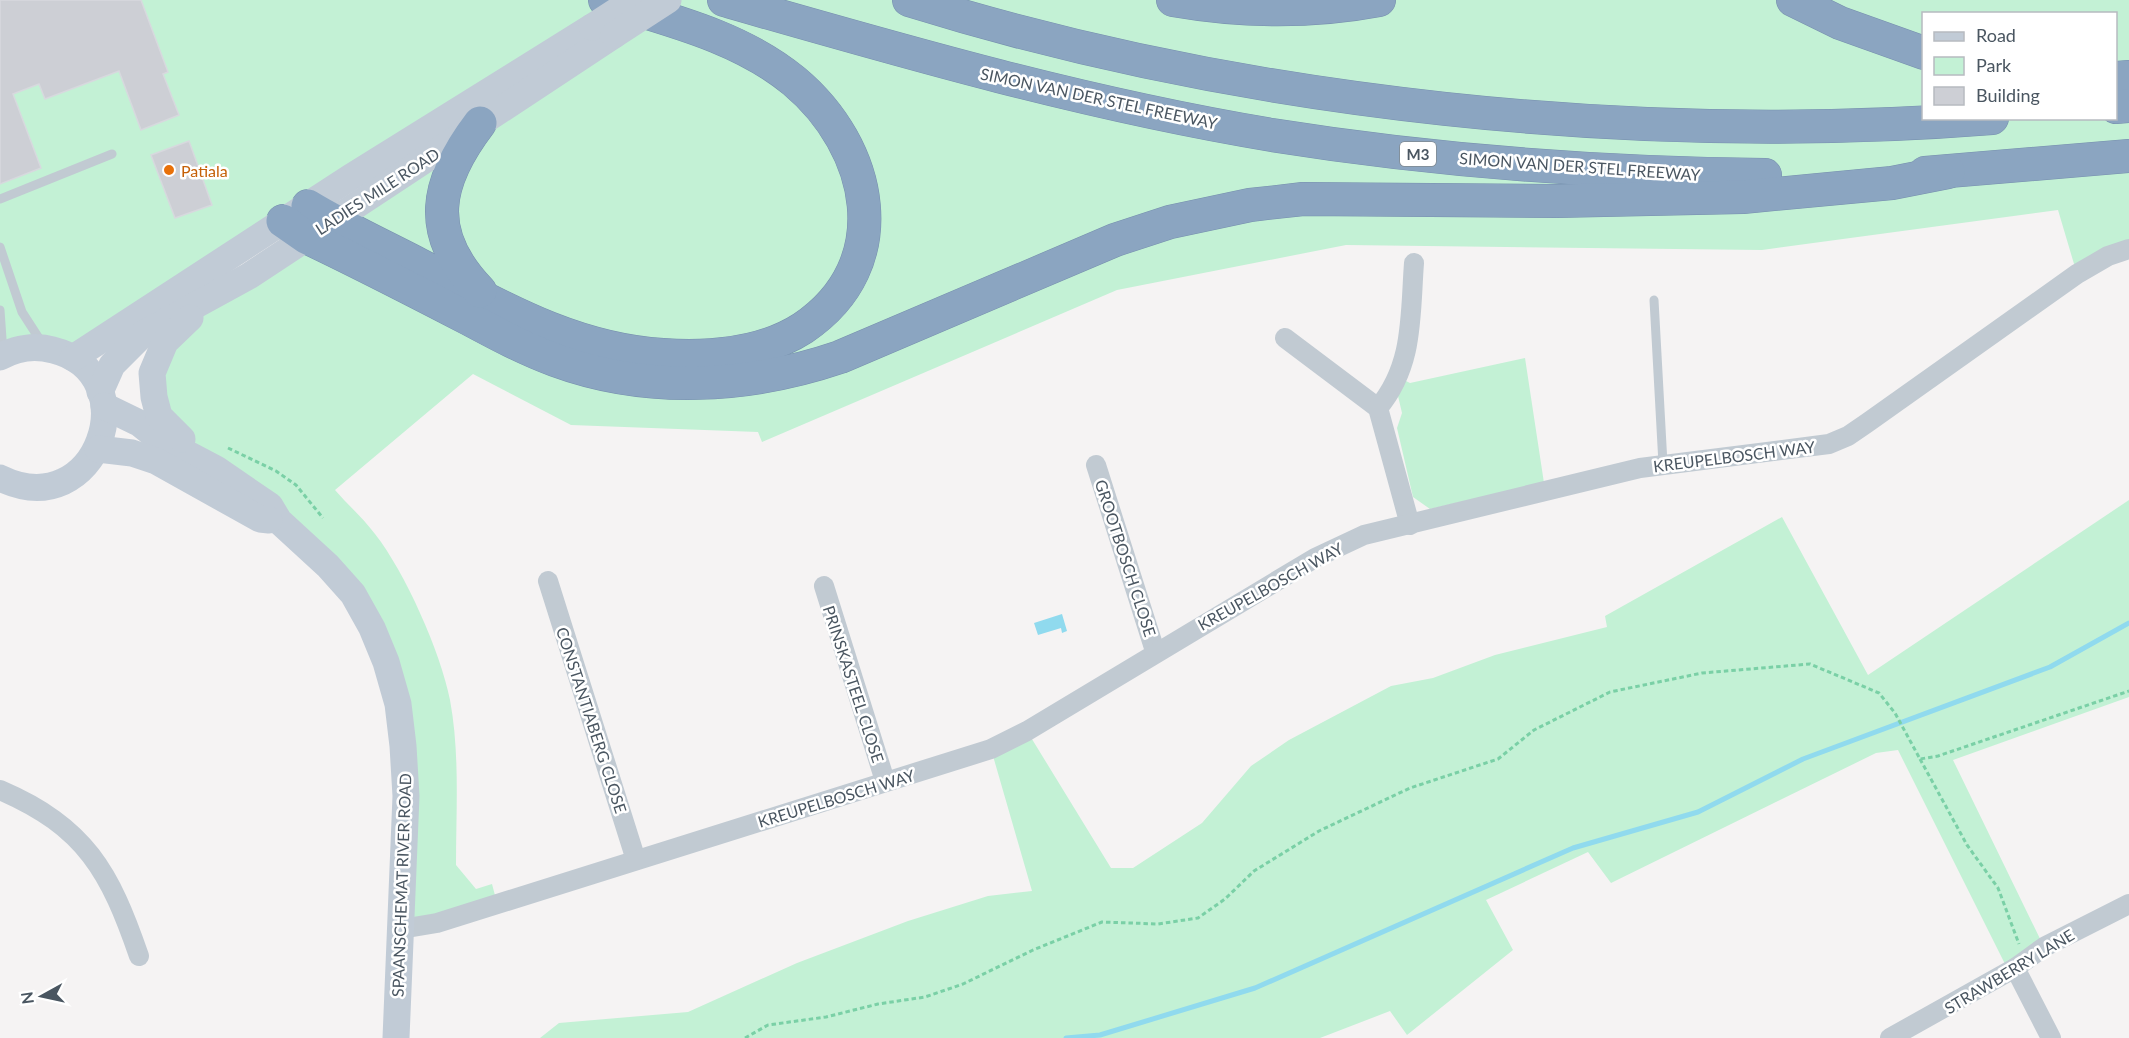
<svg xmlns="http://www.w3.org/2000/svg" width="2129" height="1038" viewBox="0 0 2129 1038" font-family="Lato,sans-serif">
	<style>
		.green { fill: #c3f1d5; fill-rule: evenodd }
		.water { fill: #90daee }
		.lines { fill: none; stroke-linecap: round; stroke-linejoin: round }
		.stream { stroke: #90daee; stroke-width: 5 }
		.building { fill: #cdcfd5; stroke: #d7d9de; stroke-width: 1.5 }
		.motorway-casing { stroke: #7690ad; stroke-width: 34 }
		.path { stroke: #7ad0a6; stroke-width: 3; stroke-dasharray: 4.5 3; stroke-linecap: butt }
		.service { stroke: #c1cad2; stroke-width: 9 }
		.minor { stroke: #c1cad2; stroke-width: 20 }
		.secondary { stroke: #c1cbd6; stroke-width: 27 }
		.motorway { stroke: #8ba5c1; stroke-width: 33 }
		.secondary-bridge { stroke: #c1cbd6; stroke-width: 27 }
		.food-dot { fill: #e8710a; stroke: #fff; stroke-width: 2 }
		.labels { text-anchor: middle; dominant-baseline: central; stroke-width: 5; stroke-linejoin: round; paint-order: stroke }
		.shield { fill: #fff; stroke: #808990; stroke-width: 1.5 }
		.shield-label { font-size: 15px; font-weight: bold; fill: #4a5661 }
		.street-label { font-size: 16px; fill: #4a5661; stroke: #fff }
		.food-label { font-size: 16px; fill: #c56008; stroke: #fff; text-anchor: start }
	</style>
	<rect width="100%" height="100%" fill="#f5f3f3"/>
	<g class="green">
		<path d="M 0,0 L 634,0 L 96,342 L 0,357 Z"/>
		<path d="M 668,0 L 2129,0 L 2129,249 L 2077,274 L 2058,210 L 1762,250 L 1346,245 L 1117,290 L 762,442 L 758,432 L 571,425 L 473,374 L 335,490 C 348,505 363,518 375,534 C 405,572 441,653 450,700 C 460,754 456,810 456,865 L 476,889 L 492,884 L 497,903 L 401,929 L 406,796 L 371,628 L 246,488 L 156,408 L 152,373 L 212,296 ZM 1924,14 L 2116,14 L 2116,118 L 1924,118 Z"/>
		<path d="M 1525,358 L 1544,483 L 1430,509 L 1413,497 L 1397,428 L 1402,413 L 1398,396 L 1404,380 L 1410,383 Z"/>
		<path d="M 2129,500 L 2129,697 L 1953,760 L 2044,947 L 2009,972 L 1898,750 L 1876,753 L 1611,883 L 1588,852 L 1486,900 L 1513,950 L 1407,1035 L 1390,1011 L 1320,1038 L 540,1038 L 559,1023 L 688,1012 L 797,963 L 908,921 L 988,896 L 1032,891 L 991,749 L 1027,731 L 1111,868 L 1133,868 L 1202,823 L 1251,766 L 1289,740 L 1391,686 L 1433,678 L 1495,655 L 1607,627 L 1605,616 L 1782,517 L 1868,675 Z"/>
	</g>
	<path class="water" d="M 1062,614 L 1067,631 L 1062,633 L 1061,628 L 1038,635 L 1034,623 Z"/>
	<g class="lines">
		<path class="stream" d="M 1066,1038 L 1100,1035 L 1255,988 L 1573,848 L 1698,812 L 1803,759 L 2050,667 L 2129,623"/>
	</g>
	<g class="building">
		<path d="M 0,0 L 141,0 L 168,72 L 163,74 L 179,115 L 141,130 L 119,71 L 45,99 L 39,84 L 13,94 L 41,168 L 0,184 Z"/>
		<path d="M 189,141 L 212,205 L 175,218 L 151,155 Z"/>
	</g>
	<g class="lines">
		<g class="motorway-casing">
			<g id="motorway">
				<path d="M 724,0 C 905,52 1085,104 1272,135 C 1435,161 1600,173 1765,175"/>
				<path d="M 909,0 C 1246,105 1640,146 1992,118"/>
				<path d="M 1173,0 C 1242,12 1310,13 1379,0"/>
				<path d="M 1793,0 L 1840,23 L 1924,53"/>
				<path d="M 2116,78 L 2129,77"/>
				<path d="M 2116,107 L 2129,106"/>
				<path d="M 1925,173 L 2129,156"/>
				<path d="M 308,206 C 344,228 384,246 422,266 C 499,306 574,350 663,355 C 709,358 763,354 803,328 C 898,264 873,147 794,81 C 741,37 670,20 605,0"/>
				<path d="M 283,221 L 306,237 C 361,263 415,291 469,319 C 497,334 525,349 555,360 C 647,394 749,388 840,357 L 1115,240 L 1170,222 L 1250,205 L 1303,199 L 1557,201 L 1743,197 L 1892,183 L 1948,172"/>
				<path d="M 480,291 C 424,233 435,182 480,123"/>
			</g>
		</g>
		<g class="path">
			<path d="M 228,448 L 276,471 L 296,485 L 323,518"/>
			<path d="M 1920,759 L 1967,845 L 1998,888 L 2019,944"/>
			<path d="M 745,1038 L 768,1025 L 826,1017 L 878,1004 L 925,997 L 963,984 L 1033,950 L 1102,922 L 1158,924 L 1198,918 L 1225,899 L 1254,871 L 1319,831 L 1410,788 L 1498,759 L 1534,730 L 1610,692 L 1702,673 L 1810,664 L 1879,693 L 1895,713 L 1920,759 L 1938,756 L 2129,691"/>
		</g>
		<g class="service">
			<path d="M 0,199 L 112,154"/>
			<path d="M 0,247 L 22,312 L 42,343"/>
			<path d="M 1654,300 L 1663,464"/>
			<path d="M 0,310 L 3,353"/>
		</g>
		<g class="minor">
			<path d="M 1285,338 L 1378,408 L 1410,525"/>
			<path d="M 1378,408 C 1414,365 1410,316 1414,263"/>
			<path d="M 1096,465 L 1155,651"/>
			<path d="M 548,581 L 636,860"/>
			<path d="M 824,586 L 885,781"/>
			<path d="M 0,790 C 86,827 110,872 139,956"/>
			<path d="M 401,929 L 437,923 L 991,749 L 1027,731 L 1315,558 L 1364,535 L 1640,468 L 1829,444 L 1848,436 L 1867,423 L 2077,274 L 2108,256 L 2129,249"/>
			<path d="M 2015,968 L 2051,1038"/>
			<path d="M 1890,1038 L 2015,968 L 2044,947 L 2129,904"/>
		</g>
		<g class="secondary">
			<path d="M 0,357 C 16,348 35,345 53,350 C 149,374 98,526 0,478"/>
			<path d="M 73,358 L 351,177 L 592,27"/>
			<path d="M 100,392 L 112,365 L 143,334 L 249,276 L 614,35"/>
			<path d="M 104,406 L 139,423 L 159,439 L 216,469 L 270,506 L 279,521 L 328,566 L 353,594 L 372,628 L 386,662 L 398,704 L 403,746 L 406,796 L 396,1038"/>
			<path d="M 182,439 L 159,416 L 154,397 L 152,373 L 165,342 L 190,318"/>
			<path d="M 98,449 L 132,453 L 156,461 L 260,519 L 269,520"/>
		</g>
		<use href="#motorway" class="motorway"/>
		<g class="secondary-bridge">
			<path d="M 592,27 L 634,0"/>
			<path d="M 614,35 L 668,0"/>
		</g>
	</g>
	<circle class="food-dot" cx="169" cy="170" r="6"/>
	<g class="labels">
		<rect class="shield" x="1400" y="142" width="36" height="24" rx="4.5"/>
		<g class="shield-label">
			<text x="1418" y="154">M3</text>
		</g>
		<g class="street-label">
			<text transform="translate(1099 98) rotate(12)">SIMON VAN DER STEL FREEWAY</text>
			<text transform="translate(1580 166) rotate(4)">SIMON VAN DER STEL FREEWAY</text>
			<text transform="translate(377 191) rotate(-33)">LADIES MILE ROAD</text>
			<text transform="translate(1734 456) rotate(-7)">KREUPELBOSCH WAY</text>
			<text transform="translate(1126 558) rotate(72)">GROOTBOSCH CLOSE</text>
			<text transform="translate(1270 586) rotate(-29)">KREUPELBOSCH WAY</text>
			<text transform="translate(854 684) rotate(72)">PRINSKASTEEL CLOSE</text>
			<text transform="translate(592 720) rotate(72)">CONSTANTIABERG CLOSE</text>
			<text transform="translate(836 798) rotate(-17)">KREUPELBOSCH WAY</text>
			<text transform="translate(401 885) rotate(-88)">SPAANSCHEMAT RIVER ROAD</text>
			<text transform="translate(2009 971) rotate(-31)">STRAWBERRY LANE</text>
		</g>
		<g class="food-label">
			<text x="181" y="170">Patiala</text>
		</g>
	</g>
	<rect x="1922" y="12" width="195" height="108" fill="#ffffff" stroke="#b7bbc0" stroke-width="1.5"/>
	<rect x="1934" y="32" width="30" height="9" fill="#c1cbd6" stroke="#b7bbc0" stroke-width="1.5"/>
	<text x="1976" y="42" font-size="18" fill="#4a5661">Road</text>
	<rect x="1934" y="57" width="30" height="18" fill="#c3f1d5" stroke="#b7bbc0" stroke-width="1.5"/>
	<text x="1976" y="72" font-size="18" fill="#4a5661">Park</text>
	<rect x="1934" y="87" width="30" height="18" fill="#cdcfd5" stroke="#b7bbc0" stroke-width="1.5"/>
	<text x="1976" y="102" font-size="18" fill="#4a5661">Building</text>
	<g transform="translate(42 996) rotate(262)" stroke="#ffffff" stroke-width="4.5" paint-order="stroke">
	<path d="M0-4.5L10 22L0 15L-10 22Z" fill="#4a5661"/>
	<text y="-9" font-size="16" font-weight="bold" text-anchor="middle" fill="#4a5661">N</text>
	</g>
</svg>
